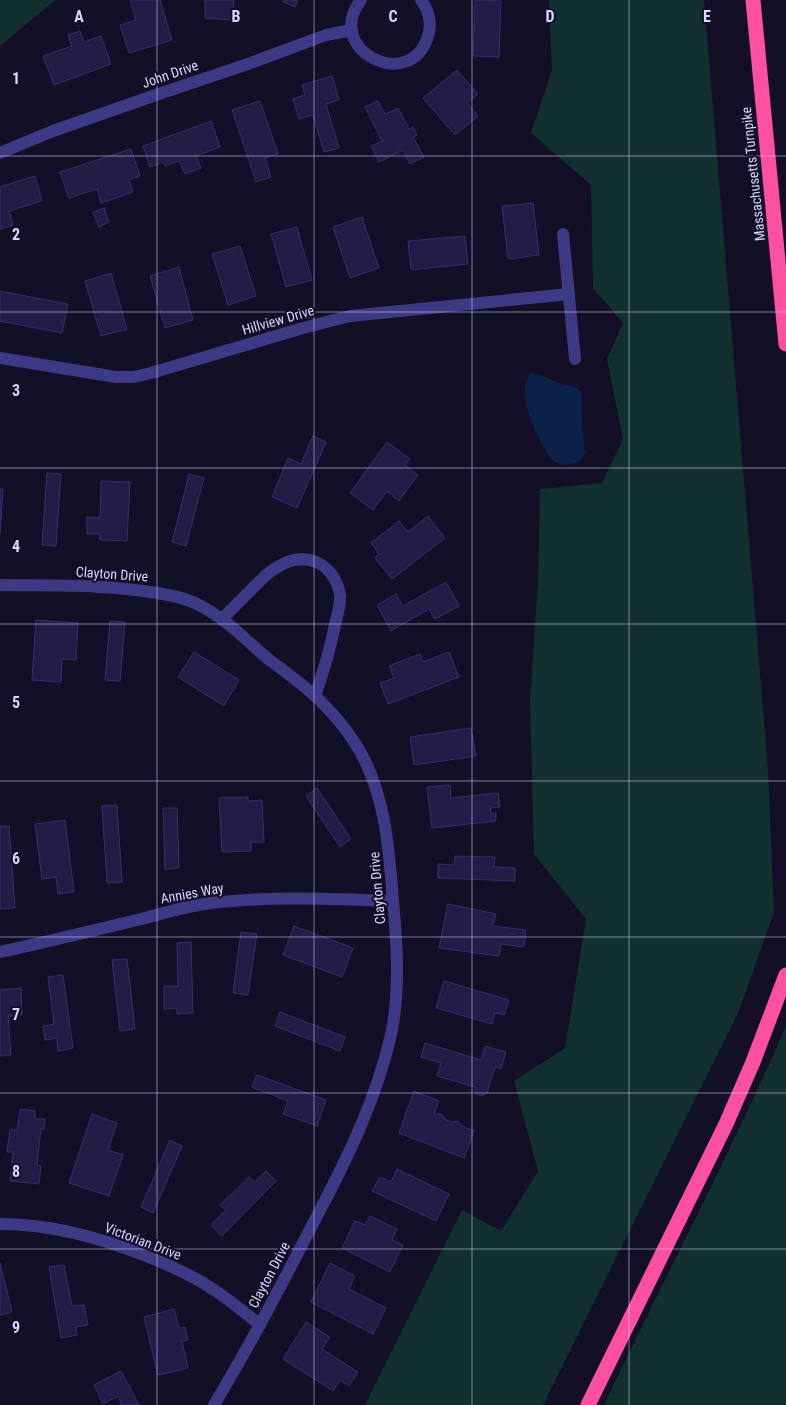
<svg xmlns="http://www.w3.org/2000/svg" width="786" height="1405" viewBox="0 0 786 1405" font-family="'Roboto Condensed',sans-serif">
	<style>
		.green { fill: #12302f }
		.water { fill: #0c2248 }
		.building { fill: #241b47; stroke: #3b2d73 }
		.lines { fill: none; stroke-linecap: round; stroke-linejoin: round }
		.minor { stroke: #3d3a85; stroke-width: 12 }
		.motorway { stroke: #ff4fa3; stroke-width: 15 }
		.grid { fill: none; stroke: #d9d4ff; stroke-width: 1; stroke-opacity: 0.55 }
		.labels { text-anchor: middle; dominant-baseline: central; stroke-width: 4; stroke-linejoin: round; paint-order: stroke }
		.street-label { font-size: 14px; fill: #d9d4ff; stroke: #130f26 }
		.grid-label { font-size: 16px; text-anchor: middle; font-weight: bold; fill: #d9d4ff; stroke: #130f26; stroke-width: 4; stroke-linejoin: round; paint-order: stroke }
	</style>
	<rect width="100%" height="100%" fill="#130f26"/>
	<g class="green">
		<path d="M 0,0 L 55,0 L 0,46 Z"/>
		<path d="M 549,0 L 704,0 L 768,770 L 774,912 L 739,1011 L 543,1405 L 365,1405 L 462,1210 L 501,1231 L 538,1171 L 514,1081 L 565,1048 L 586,919 L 534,854 L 530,702 L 538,580 L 540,489 L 602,483 L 623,439 L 607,359 L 623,323 L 593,288 L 591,185 L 531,133 L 552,70 Z"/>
		<path d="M 786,1026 L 786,1405 L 604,1405 C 664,1278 730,1155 786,1026 Z"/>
	</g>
	<path class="water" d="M 530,373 C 542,374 551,380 562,384 C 569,386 576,386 581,392 L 582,423 L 585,453 C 582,460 578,463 570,464 C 564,465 558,465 552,460 C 549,457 546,451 544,447 C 533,429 517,392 530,373 Z"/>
	<g class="building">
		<path d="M 130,0 L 160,0 L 172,40 L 129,53 L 120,25 L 136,20 Z"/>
		<path d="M 205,0 L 234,0 L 233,20 L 205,18 Z"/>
		<path d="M 284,0 L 298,0 L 295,7 L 283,2 Z"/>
		<path d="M 475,0 L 501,1 L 499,57 L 473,56 Z"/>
		<path d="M 80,31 L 84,42 L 101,36 L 111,64 L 54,85 L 43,56 L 72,46 L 68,35 Z"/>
		<path d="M 457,70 L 478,94 L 467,103 L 478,116 L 455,135 L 423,98 Z"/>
		<path d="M 332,76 L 339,100 L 326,104 L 339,148 L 324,152 L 313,115 L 299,119 L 293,99 L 305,95 L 302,85 Z"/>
		<path d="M 260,101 L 278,154 L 265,158 L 271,177 L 256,182 L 232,110 Z"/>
		<path d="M 378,101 L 385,114 L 398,108 L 409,129 L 413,127 L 417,135 L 413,137 L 424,157 L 410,164 L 403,150 L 379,162 L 371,146 L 382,141 L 365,107 Z"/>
		<path d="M 211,121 L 220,147 L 196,156 L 201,168 L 185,174 L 179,161 L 165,166 L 163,162 L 150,167 L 143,146 Z"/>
		<path d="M 131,149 L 140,176 L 129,180 L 133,192 L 101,203 L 97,189 L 69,198 L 60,172 Z"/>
		<path d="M 35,176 L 42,201 L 9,211 L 13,225 L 0,229 L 0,187 Z"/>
		<path d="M 533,203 L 539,255 L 508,259 L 502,206 Z"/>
		<path d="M 104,208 L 109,222 L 99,227 L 93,212 Z"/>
		<path d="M 362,217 L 379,268 L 350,278 L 333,227 Z"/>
		<path d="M 297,227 L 312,280 L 286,287 L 271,234 Z"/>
		<path d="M 465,236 L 468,264 L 411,270 L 408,241 Z"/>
		<path d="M 240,246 L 256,296 L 228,305 L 212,254 Z"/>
		<path d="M 179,267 L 193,320 L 165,328 L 150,276 Z"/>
		<path d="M 111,273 L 127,329 L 101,336 L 85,281 Z"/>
		<path d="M 0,291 L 68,304 L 62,333 L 0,321 Z"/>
		<path d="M 313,436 L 326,442 L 297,508 L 272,497 L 288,458 L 301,464 Z"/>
		<path d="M 387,442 L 410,459 L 405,465 L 418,475 L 399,501 L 387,491 L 373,510 L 350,493 Z"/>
		<path d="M 47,473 L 61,474 L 56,546 L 42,545 Z"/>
		<path d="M 189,474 L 204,478 L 186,546 L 172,542 Z"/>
		<path d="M 101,481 L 130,482 L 127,541 L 100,540 L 100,534 L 87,534 L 87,517 L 100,518 Z"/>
		<path d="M 0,489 L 3,489 L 0,533 Z"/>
		<path d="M 428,516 L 445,538 L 392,579 L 375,558 L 379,554 L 371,543 L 399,521 L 408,532 Z"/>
		<path d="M 446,582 L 459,606 L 435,619 L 429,609 L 391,631 L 377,605 L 396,594 L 403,606 Z"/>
		<path d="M 36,620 L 78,623 L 76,660 L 62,659 L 61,682 L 32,680 Z"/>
		<path d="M 110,621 L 125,622 L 120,681 L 105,680 Z"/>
		<path d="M 194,652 L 239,680 L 224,706 L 178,677 Z"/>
		<path d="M 449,652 L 459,677 L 388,704 L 380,683 L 394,678 L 389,666 L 420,654 L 423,662 Z"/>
		<path d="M 471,728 L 476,756 L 414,765 L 410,737 Z"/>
		<path d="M 450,785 L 451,798 L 498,793 L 500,807 L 490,808 L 491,814 L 496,813 L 496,821 L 432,828 L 427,787 Z"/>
		<path d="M 317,788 L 351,839 L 340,847 L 306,796 Z"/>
		<path d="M 248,797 L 248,801 L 262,800 L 264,842 L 251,842 L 251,851 L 222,852 L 219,798 Z"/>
		<path d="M 117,805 L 122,882 L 107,883 L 102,806 Z"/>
		<path d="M 163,808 L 177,808 L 179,868 L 165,869 Z"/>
		<path d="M 65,820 L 74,892 L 58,894 L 56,877 L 42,879 L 35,824 Z"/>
		<path d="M 0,826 L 9,826 L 15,908 L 0,909 Z"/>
		<path d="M 455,856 L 495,857 L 494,867 L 515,868 L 515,881 L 438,878 L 438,864 L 454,865 Z"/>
		<path d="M 448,904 L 496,914 L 493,926 L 526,930 L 524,947 L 501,944 L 499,956 L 439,948 Z"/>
		<path d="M 294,926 L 353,948 L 342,977 L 283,955 Z"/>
		<path d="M 241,932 L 257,934 L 248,995 L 233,993 Z"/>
		<path d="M 191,942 L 193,1013 L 177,1014 L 177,1008 L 164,1009 L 164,986 L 178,986 L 177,943 Z"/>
		<path d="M 127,959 L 135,1029 L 120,1031 L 112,960 Z"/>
		<path d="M 63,975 L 73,1048 L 58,1051 L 57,1038 L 45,1040 L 43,1026 L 54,1024 L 48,977 Z"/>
		<path d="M 444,981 L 509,1000 L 504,1015 L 495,1013 L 492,1024 L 436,1008 Z"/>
		<path d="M 21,988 L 22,1015 L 8,1016 L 11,1055 L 0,1056 L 0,990 Z"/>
		<path d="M 280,1012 L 345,1037 L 340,1051 L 275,1026 Z"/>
		<path d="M 425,1043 L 481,1060 L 485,1046 L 506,1052 L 501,1069 L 495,1067 L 487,1093 L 481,1096 L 477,1094 L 475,1091 L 475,1087 L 437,1076 L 441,1063 L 421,1057 Z"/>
		<path d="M 257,1075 L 326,1100 L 317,1126 L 283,1114 L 288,1101 L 252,1087 Z"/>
		<path d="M 414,1091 L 439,1101 L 434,1114 L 441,1114 L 446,1120 L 452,1122 L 458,1121 L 462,1126 L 474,1131 L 464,1158 L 399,1133 Z"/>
		<path d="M 20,1109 L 35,1111 L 35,1119 L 45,1119 L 44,1129 L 41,1128 L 37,1165 L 41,1166 L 39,1184 L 10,1181 L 13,1152 L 7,1152 L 10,1130 L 17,1130 Z"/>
		<path d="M 92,1114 L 117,1123 L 108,1150 L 123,1155 L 109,1196 L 69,1183 Z"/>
		<path d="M 170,1140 L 182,1146 L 153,1213 L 141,1207 Z"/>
		<path d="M 397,1169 L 449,1194 L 436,1221 L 372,1191 L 380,1177 L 391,1182 Z"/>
		<path d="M 266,1171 L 276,1181 L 222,1236 L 211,1225 L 226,1210 L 220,1205 L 249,1177 L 255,1182 Z"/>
		<path d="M 370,1216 L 397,1229 L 392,1240 L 403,1245 L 390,1272 L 342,1248 L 355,1221 L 365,1225 Z"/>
		<path d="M 0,1263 L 12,1312 L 0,1315 Z"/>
		<path d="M 330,1263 L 355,1276 L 349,1289 L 386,1308 L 373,1334 L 311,1302 Z"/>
		<path d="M 64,1265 L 72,1306 L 84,1305 L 88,1325 L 76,1327 L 77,1335 L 61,1338 L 49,1267 Z"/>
		<path d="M 174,1309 L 179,1328 L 185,1327 L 188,1340 L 182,1341 L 188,1368 L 158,1375 L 144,1317 Z"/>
		<path d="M 306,1322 L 330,1337 L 322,1349 L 358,1372 L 349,1386 L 340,1380 L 333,1391 L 283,1359 Z"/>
		<path d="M 121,1371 L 139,1405 L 122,1405 L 118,1396 L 103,1404 L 94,1385 Z"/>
	</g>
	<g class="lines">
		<g class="minor">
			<path d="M 361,0 C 322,50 411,94 428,36 C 432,24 429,10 421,0"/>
			<path d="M 0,153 L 53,131 L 150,97 L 248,64 L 326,35 L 352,30"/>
			<path d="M 563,234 L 575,359"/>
			<path d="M 0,358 L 116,377 L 134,377 L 151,373 L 303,328 L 350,316 L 569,294"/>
			<path d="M 0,585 C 52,586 106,584 157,593 C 170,595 184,598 195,603 C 223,616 244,638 267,658 C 280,668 294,678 307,689 C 325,704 342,723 355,743 C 385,790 389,847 393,901 C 397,944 400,987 392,1030 C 376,1104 341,1171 306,1237 C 277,1294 247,1350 214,1405"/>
			<path d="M 222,619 L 266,575 C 280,564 297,554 316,562 C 329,567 338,581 340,595 C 341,605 337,615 335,625 C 330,650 323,673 315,696"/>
			<path d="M 0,952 C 46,942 91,931 137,920 C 161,914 186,906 211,903 C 271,896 333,899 393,901"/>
			<path d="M 0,1224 C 50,1224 99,1237 146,1256 C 169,1265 193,1275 214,1290 C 230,1300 245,1313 260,1325"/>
		</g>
		<g class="motorway">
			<path d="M 753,0 L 786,344"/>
			<path d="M 588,1405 L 726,1124 L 753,1062 L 786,975"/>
		</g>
	</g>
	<path class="grid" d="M 157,0 L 157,1405M 314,0 L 314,1405M 472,0 L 472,1405M 629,0 L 629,1405M 0,156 L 786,156M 0,312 L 786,312M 0,468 L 786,468M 0,624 L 786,624M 0,781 L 786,781M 0,937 L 786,937M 0,1093 L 786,1093M 0,1249 L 786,1249"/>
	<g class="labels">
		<g class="street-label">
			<text transform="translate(170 74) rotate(-19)">John Drive</text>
			<text transform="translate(753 174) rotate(-96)">Massachusetts Turnpike</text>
			<text transform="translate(278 320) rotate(-16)">Hillview Drive</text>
			<text transform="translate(112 574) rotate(4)">Clayton Drive</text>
			<text transform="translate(377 888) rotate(-95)">Clayton Drive</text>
			<text transform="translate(192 893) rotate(-10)">Annies Way</text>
			<text transform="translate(143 1241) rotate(21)">Victorian Drive</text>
			<text transform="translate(269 1275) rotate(-62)">Clayton Drive</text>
		</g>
	</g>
	<g class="grid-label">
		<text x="79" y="22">A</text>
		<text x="236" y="22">B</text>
		<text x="393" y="22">C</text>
		<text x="550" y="22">D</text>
		<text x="707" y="22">E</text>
		<text x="16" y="84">1</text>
		<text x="16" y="240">2</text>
		<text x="16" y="396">3</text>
		<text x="16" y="552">4</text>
		<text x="16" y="708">5</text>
		<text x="16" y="864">6</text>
		<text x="16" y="1020">7</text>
		<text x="16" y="1177">8</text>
		<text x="16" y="1333">9</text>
	</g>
</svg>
